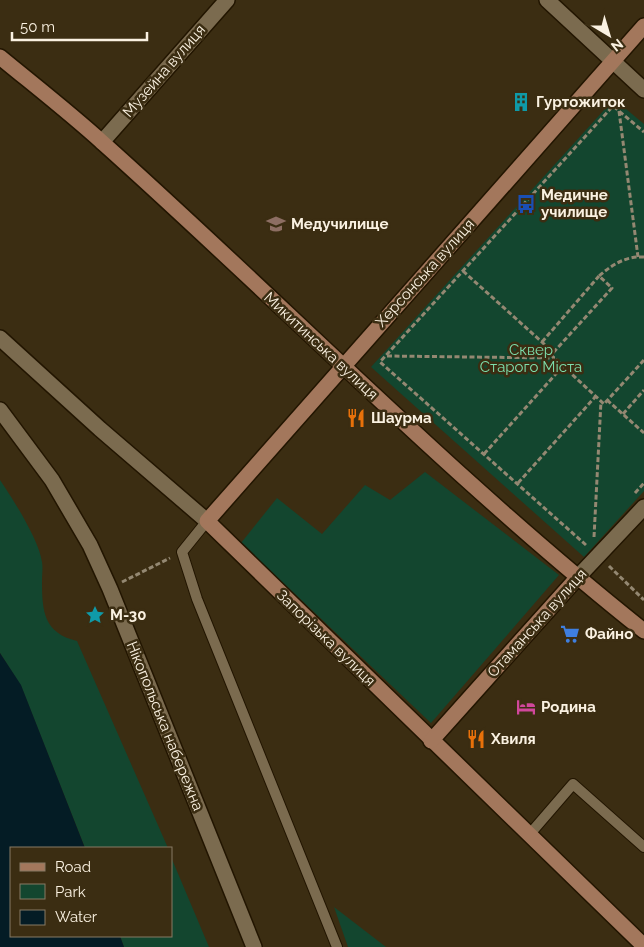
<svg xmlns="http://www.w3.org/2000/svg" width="644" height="947" viewBox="0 0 644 947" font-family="Raleway,sans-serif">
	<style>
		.green { fill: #13462f }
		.water { fill: #041c25 }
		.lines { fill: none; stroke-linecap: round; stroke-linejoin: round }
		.lane-casing { stroke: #221500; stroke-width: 12 }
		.street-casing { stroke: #221500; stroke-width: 18 }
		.secondary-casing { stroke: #221500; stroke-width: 18 }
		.path { stroke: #948872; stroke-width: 3; stroke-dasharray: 5 2.5; stroke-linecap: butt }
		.lane { stroke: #7b6b4f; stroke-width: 10 }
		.street { stroke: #7b6b4f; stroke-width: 15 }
		.secondary { stroke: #a3775c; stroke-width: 15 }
		.labels { text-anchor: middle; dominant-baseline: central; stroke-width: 5; stroke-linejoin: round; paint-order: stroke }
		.street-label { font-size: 15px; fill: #faf1e1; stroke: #3b2d12 }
		.poi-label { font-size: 15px; font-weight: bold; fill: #faf1e1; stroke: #3b2d12; text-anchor: start }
		.park-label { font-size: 15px; fill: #7ddfad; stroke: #3b2d12 }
	</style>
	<rect width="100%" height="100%" fill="#3b2d12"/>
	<g class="green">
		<path d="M 614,99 L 644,124 L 644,491 L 584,557 L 371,367 Z"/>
		<path d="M 425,472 L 559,575 L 431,723 L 241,543 L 277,498 L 322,534 L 365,485 L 390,500 Z"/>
		<path d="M 0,480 C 13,499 39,540 42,562 C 43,568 42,575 42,581 C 42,612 44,633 77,641 L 168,848 L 85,848 L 21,686 L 0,653 Z"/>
		<path d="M 171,857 L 209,947 L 124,947 L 120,936 L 171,936 Z"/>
		<path d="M 334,907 L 386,947 L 348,947 Z"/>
	</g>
	<path class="water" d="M 0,653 L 21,685 L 85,848 L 11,848 L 11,936 L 120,936 L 124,947 L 0,947 Z"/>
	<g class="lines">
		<g class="lane-casing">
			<g id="lane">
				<path d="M 207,521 L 182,552 L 197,599 L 337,947"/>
				<path d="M 529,835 L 573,784 L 644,847"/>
			</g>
		</g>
		<g class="street-casing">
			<g id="street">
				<path d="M 547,0 L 644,90"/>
				<path d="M 102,142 L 227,0"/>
				<path d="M 0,338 L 100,429 L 207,521"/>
				<path d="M 0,410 L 52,480 L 90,545 L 110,589 L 254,947"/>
				<path d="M 577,578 L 644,507"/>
			</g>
		</g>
		<g class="secondary-casing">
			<g id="secondary">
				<path d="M 644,26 L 207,521 L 644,946"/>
				<path d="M 0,57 C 34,85 70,113 103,143 C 284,305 454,480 644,631"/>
				<path d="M 431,741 L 577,578"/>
			</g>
		</g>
		<g class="path">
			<path d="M 619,111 L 638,257"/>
			<path d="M 644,257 C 626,256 613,264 599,276 L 612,288 L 551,355 L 604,404 L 644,360"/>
			<path d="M 463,271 L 553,352"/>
			<path d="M 542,342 L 599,276"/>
			<path d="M 387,356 L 555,358"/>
			<path d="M 607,400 L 644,433"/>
			<path d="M 623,414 L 644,390"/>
			<path d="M 484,454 L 563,366"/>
			<path d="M 518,483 L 596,396"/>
			<path d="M 635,493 L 644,483"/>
			<path d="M 594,537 L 601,401"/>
			<path d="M 586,545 L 380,362 L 613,106 L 644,132"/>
			<path d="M 609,566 L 644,600"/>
			<path d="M 122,582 L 170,558"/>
		</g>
		<use href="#lane" class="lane"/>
		<use href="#street" class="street"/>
		<use href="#secondary" class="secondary"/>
	</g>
	<defs>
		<g id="building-bare" transform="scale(1.5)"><path d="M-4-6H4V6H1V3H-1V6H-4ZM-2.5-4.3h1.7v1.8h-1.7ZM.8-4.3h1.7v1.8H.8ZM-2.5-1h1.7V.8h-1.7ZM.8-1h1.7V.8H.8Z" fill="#0f9aa8" stroke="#3b2d12" stroke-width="2.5" paint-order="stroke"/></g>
		<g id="bus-bare" transform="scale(1.5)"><path d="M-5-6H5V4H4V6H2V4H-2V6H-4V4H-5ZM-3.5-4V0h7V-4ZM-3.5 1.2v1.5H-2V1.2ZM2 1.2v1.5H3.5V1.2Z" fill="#1a4fb4" stroke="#3b2d12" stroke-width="2.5" paint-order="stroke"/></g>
		<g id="university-bare" transform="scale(1.5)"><path d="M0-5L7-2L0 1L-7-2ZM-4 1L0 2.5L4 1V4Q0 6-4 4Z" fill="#8d6e63" stroke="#3b2d12" stroke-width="2.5" paint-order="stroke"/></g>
		<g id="restaurant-bare" transform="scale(1.5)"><path d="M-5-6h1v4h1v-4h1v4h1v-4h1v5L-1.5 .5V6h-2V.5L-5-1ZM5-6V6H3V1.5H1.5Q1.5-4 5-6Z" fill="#e8710a" stroke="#3b2d12" stroke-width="2.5" paint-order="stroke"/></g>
		<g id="sight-bare" transform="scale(1.5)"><path d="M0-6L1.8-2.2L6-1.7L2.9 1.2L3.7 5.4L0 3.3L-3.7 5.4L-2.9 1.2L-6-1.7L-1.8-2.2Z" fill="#0f9aa8" stroke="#3b2d12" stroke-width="2.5" paint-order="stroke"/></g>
		<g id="supermarket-bare" transform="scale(1.5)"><path d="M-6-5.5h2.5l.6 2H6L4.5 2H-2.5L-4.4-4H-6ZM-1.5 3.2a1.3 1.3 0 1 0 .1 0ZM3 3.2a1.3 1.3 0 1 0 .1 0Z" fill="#3f7fe0" stroke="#3b2d12" stroke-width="2.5" paint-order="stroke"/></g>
		<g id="hotel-bare" transform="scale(1.5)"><path d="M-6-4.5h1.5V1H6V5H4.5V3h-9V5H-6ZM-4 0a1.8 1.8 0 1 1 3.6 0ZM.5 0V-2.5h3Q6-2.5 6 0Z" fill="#d1479c" stroke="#3b2d12" stroke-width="2.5" paint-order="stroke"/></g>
	</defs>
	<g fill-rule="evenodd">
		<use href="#building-bare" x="521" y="102"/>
		<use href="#bus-bare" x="526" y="204"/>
		<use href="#university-bare" x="276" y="224"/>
		<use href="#restaurant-bare" x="356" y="418"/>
		<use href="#sight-bare" x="95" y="615"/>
		<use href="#supermarket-bare" x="570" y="634"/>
		<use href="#hotel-bare" x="526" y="707"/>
		<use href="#restaurant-bare" x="476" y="739"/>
	</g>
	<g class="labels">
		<g class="street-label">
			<text transform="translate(164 71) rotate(-49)">Музейна вулиця</text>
			<text transform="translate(425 273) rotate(-48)">Херсонська вулиця</text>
			<text transform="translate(321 346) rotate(43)">Микитинська вулиця</text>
			<text transform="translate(537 623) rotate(-48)">Отаманська вулиця</text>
			<text transform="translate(326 638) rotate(44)">Запорізька вулиця</text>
			<text transform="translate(165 726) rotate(68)">Нікопольська набережна</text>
		</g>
		<g class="poi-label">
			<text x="536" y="102">Гуртожиток</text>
			<text x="541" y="195">Медичне<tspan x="541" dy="17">училище</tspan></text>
			<text x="291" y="224">Медучилище</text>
			<text x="371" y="418">Шаурма</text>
			<text x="110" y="615">М-30</text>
			<text x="585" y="634">Файно</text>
			<text x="541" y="707">Родина</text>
			<text x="491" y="739">Хвиля</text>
		</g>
		<g class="park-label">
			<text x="531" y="350">Сквер<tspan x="531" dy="17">Старого Міста</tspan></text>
		</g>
	</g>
	<rect x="10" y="847" width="162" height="90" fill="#3b2d12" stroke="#877b65"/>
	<rect x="20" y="863" width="25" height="8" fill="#a3775c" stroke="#877b65"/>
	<text x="55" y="872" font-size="15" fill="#faf1e1">Road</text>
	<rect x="20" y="884" width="25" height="15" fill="#13462f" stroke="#877b65"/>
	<text x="55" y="897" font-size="15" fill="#faf1e1">Park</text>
	<rect x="20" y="910" width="25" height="15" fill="#041c25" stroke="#877b65"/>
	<text x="55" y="922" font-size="15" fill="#faf1e1">Water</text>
	<g transform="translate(609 35) rotate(142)" stroke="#3b2d12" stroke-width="4" paint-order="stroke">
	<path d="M0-4L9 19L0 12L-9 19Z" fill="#faf1e1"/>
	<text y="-8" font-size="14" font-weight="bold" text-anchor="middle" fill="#faf1e1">N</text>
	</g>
	<path d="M12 32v8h135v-8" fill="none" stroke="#faf1e1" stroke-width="2.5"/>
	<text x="20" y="32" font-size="15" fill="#faf1e1" stroke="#3b2d12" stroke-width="4" paint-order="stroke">50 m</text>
</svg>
